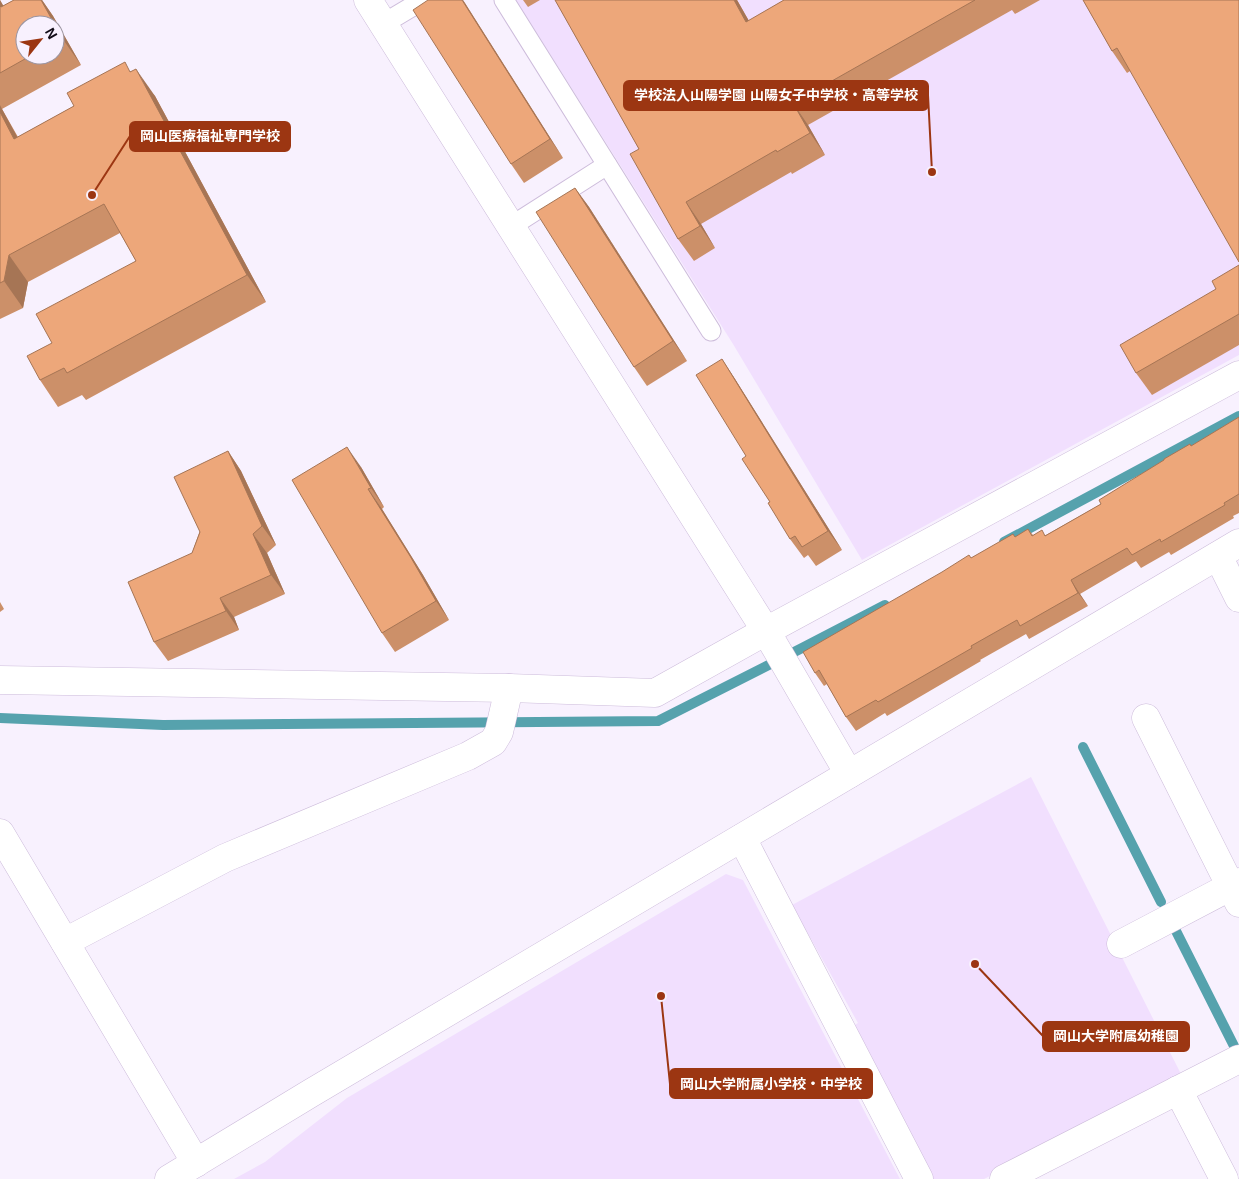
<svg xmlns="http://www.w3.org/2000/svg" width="1239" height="1179" viewBox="0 0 1239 1179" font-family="Helvetica,'Noto Sans JP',sans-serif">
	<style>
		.built { fill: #f1dffe }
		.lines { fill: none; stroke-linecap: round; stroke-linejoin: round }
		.stream { stroke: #56a2ad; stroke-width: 10 }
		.lane-casing { stroke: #cdbcdb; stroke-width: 21 }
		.street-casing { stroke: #cdbcdb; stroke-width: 29 }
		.lane { stroke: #fff; stroke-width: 19 }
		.street { stroke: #fff; stroke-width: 28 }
		.wall { fill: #cc9069; fill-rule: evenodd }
		.shaded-wall { fill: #a67555 }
		.building { fill: #eda77a; stroke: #a67555 }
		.leader { fill: none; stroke: #9c3612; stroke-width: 2 }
		.callout-dot { fill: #9c3612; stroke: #f8f1fe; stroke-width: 2 }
		.callout { fill: #9c3612; stroke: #9c3612; stroke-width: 2 }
		.callout-label { font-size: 14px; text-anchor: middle; font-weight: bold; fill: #fff }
	</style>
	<rect width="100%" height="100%" fill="#f8f1fe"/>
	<g class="built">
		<path d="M 516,0 L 1239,0 L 1239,355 L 862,560 L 733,344 Z"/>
		<path d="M 1031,777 L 1183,1078 L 984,1179 L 931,1179 L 853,1026 L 858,1023 L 792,905 Z"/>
		<path d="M 726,874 L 743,880 L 900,1179 L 234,1179 L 265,1162 L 347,1098 Z"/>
	</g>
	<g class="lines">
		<g class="stream">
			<path d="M 1004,542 L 1239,416"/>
			<path d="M 0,718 L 163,725 L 658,721 L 804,647 L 885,605"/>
			<path d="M 1083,747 L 1161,902"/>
			<path d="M 1176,931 L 1234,1046"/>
		</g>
		<g class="lane-casing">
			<g id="lane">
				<path d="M 504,0 L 711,331"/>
				<path d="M 383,24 L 423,0"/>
				<path d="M 510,227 L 607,165"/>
			</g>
		</g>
		<g class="street-casing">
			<g id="street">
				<path d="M 368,0 L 766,631 L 849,774"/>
				<path d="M 1218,556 L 1239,598"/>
				<path d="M 0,680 L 509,688 L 655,693 L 766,631 L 1239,375"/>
				<path d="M 1146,718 L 1239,903"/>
				<path d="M 0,833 L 196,1163"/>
				<path d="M 742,838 L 919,1179"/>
				<path d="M 65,942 L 225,858 L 468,756 L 493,742 L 499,732 L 509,688"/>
				<path d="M 1121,944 L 1239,882"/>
				<path d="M 1178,1090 L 1224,1179"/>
				<path d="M 169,1179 L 311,1093 L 1239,543"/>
				<path d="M 1004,1179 L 1239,1059"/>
			</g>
		</g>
		<use href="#lane" class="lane"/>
		<use href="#street" class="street"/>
	</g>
	<g class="wall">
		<path d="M 0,0 L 3,6 L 14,0 L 42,0 L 53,16 L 81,65 L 2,109 L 18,137 L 74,106 L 131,71 L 155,96 L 266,302 L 86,400 L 82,395 L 58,407 L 40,380 L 52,343 L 136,261 L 120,233 L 28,282 L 23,308 L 0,319 ZM 55,25 L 55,55 L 25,55 Z"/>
		<path d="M 463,0 L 563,158 L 524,183 L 511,164 Z"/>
		<path d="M 523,0 L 540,0 L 528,7 Z"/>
		<path d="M 555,0 L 737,0 L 749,21 L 784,0 L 1040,0 L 1015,14 L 1012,10 L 808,125 L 825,155 L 792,174 L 791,172 L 701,224 L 715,248 L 694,261 L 678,239 L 639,149 Z"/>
		<path d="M 1083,0 L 1239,0 L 1127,73 L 1112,51 Z"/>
		<path d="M 575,188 L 589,207 L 687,361 L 647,386 L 634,367 Z"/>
		<path d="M 1239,265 L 1239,345 L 1152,395 L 1136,373 Z"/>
		<path d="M 722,359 L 735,379 L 842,550 L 816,566 L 808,555 L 804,558 L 790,539 L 770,502 L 746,456 Z"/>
		<path d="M 1239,417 L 1239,513 L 1233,516 L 1234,518 L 1171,555 L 1169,552 L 1141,568 L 1136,561 L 1080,594 L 1088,606 L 1029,639 L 1026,634 L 980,660 L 981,661 L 887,716 L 885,713 L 856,731 L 846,717 L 827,684 L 824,686 L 815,673 L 971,558 L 1015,537 L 1028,529 L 1033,535 L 1046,535 L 1101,504 L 1191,446 Z"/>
		<path d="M 228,451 L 241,471 L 276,545 L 267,553 L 285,594 L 234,617 L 239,630 L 168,661 L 154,642 L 192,553 Z"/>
		<path d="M 361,467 L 384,507 L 382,509 L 423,575 L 449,620 L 395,652 L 382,633 Z"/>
		<path d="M 0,602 L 4,609 L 0,612 Z"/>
	</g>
	<g class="shaded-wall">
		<path d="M 0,0 L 20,34 L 0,6 Z"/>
		<path d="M 41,0 L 42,0 L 53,16 L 81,65 L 62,38 Z"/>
		<path d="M 462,0 L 463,0 L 563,158 L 550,139 Z"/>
		<path d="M 734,0 L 737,0 L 762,44 L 746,22 Z"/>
		<path d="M 136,69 L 155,96 L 266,302 L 247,275 Z"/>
		<path d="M 793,103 L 808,125 L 825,155 L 810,133 Z"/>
		<path d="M 0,105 L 2,109 L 33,166 L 14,139 L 0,112 Z"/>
		<path d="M 575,188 L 589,207 L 687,361 L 673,341 Z"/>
		<path d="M 686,202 L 701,224 L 715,248 L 700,226 Z"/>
		<path d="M 9,255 L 28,282 L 23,308 L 4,281 Z"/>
		<path d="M 722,359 L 735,379 L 842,550 L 828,531 Z"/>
		<path d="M 347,447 L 361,467 L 384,507 L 371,488 Z"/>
		<path d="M 228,451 L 241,471 L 276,545 L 262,526 Z"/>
		<path d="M 368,489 L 382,509 L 423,575 L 449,620 L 436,601 Z"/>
		<path d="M 253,534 L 267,553 L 285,594 L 271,575 Z"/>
		<path d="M 1071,580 L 1080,594 L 1088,606 L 1078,593 Z"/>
		<path d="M 220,598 L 234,617 L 239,630 L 226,611 Z"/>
	</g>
	<g class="building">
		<path d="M 14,0 L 41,0 L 55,25 L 25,25 L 25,55 L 32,55 L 0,73 L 0,6 L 1,7 Z"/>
		<path d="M 428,0 L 462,0 L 550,139 L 511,164 L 413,10 Z"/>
		<path d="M 555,0 L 734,0 L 746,22 L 784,0 L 975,0 L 793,103 L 810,133 L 777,152 L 776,150 L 686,202 L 700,226 L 678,239 L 630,154 L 639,149 Z"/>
		<path d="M 1083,0 L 1239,0 L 1239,262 L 1117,48 L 1112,51 Z"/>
		<path d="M 55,26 L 62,38 L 55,42 Z"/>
		<path d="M 125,62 L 130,72 L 136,69 L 247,275 L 67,373 L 64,368 L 40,380 L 27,356 L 52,343 L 36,314 L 136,261 L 104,204 L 9,255 L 4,281 L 0,283 L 0,112 L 14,139 L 74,106 L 67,93 Z"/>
		<path d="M 575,188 L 673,341 L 634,367 L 536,212 Z"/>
		<path d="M 1239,265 L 1239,314 L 1136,373 L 1120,345 L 1216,289 L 1212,281 Z"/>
		<path d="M 722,359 L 828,531 L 802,547 L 795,536 L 790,539 L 768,503 L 770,502 L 742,459 L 746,456 L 696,375 Z"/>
		<path d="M 1239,417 L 1239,494 L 1224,503 L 1225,505 L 1161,542 L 1160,539 L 1132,555 L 1127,548 L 1071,580 L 1078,593 L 1020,626 L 1017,620 L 971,646 L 972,648 L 878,702 L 876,700 L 846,717 L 819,670 L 815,673 L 803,652 L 942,572 L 969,555 L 971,558 L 1013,534 L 1015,537 L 1028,529 L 1032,536 L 1042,530 L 1045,536 L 1101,504 L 1099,500 L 1164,460 L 1164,459 L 1190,444 L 1191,446 Z"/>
		<path d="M 347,447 L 371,488 L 368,489 L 410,556 L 436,601 L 382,633 L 292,480 Z"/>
		<path d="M 228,451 L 262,526 L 253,534 L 271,575 L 220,598 L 226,611 L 154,642 L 128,582 L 192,553 L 200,532 L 174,477 Z"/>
	</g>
	<path class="leader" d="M932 172L928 95M92 195L130 136M975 964L1043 1036M661 996L670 1084"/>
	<g class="callout-dot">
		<circle cx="932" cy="172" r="5"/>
		<circle cx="92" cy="195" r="5"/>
		<circle cx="975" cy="964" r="5"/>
		<circle cx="661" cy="996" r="5"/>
	</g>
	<g class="callout">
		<rect x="624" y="81" width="304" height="29" rx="5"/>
		<rect x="130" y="122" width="160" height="29" rx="5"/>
		<rect x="1043" y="1022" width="146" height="29" rx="5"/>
		<rect x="670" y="1069" width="202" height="29" rx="5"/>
	</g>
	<g class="callout-label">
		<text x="776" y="100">学校法人山陽学園 山陽女子中学校・高等学校</text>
		<text x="210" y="141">岡山医療福祉専門学校</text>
		<text x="1116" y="1041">岡山大学附属幼稚園</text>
		<text x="771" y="1089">岡山大学附属小学校・中学校</text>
	</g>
	<g transform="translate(40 40) rotate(60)"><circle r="24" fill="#f8f1fe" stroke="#9c95a1"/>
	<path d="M0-4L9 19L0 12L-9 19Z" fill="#9c3612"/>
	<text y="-8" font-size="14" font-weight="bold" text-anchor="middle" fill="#110b16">N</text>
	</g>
</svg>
